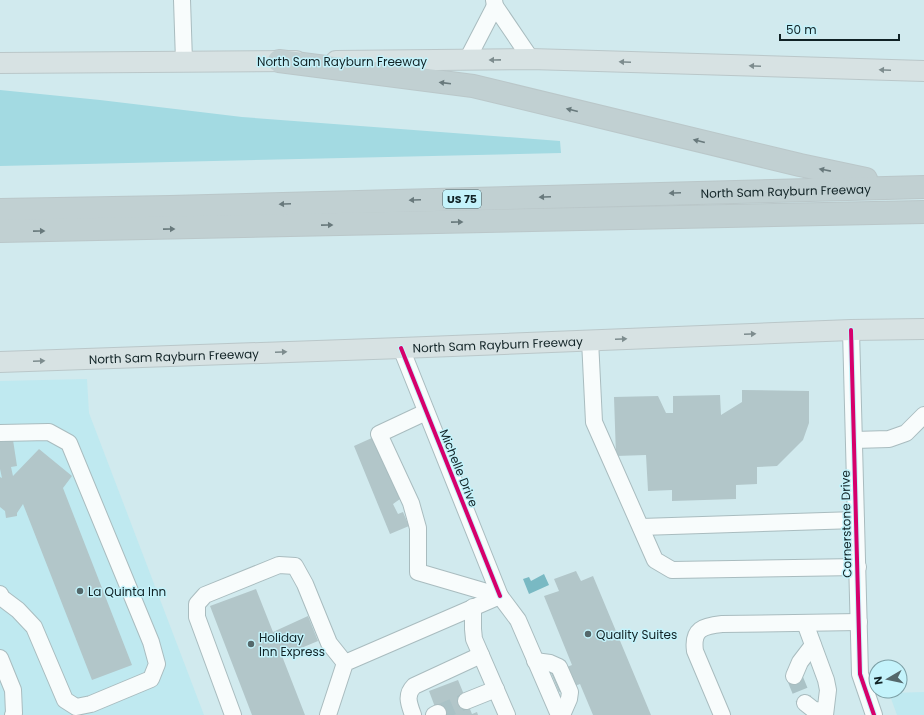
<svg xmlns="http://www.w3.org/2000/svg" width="924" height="715" viewBox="0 0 924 715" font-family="Poppins,sans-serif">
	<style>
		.built { fill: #bfe9f0 }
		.green { fill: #a3dae2 }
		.water { fill: #79b9c3 }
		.building { fill: #b2c6c9 }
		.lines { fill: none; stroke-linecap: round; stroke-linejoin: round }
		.minor-tunnel { stroke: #aac2c6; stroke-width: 16; stroke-dasharray: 16 8; stroke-linecap: butt }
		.minor-casing { stroke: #a9bcbf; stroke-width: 18 }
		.major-casing { stroke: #bac7c9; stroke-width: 22 }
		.highway-casing { stroke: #bac7c9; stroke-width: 24 }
		.minor { stroke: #f8fcfc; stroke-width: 16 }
		.major { stroke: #d7e2e3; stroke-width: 20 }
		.highway { stroke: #c1d0d2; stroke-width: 22 }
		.cycleway-casing { stroke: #c4f3fb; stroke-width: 6 }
		.cycleway { stroke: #d6006c; stroke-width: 4 }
		.oneway { fill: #7d8c8e }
		.oneway2 { fill: #68797c }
		.poi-dot { fill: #54686b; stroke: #c4f3fb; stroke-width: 1.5 }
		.labels { text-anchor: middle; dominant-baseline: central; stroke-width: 3; stroke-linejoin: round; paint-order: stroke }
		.shield { fill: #c4f3fb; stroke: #466165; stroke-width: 1 }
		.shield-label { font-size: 11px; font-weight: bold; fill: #102225 }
		.street-label { font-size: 12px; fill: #102225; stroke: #c4f3fb }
		.poi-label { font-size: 12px; fill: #102225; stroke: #c4f3fb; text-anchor: start }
	</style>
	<rect width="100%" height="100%" fill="#d1eaee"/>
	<g class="built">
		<path d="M 87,379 L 89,413 L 204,715 L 0,715 L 0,381 Z"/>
		<path d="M 924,692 L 924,715 L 897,715 L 889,693 Z"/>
	</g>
	<path class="green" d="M 0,90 L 100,100 L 242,117 L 560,141 L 561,153 L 0,166 Z"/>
	<path class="water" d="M 544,574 L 549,585 L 529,594 L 523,579 L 529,577 L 531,581 Z"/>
	<g class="building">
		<path d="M 742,390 L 809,391 L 809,423 L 803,440 L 777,466 L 757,467 L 757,484 L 736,485 L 736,499 L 672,501 L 672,490 L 648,491 L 646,455 L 616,456 L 614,397 L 658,396 L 666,413 L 673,413 L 673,396 L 720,395 L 721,415 L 742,402 Z"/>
		<path d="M 374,437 L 400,499 L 393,504 L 398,514 L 403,512 L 409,526 L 390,534 L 354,446 Z"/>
		<path d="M 13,440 L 17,466 L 11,467 L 13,476 L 39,449 L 72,476 L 63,488 L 132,665 L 92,680 L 23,504 L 17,513 L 17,516 L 6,518 L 5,511 L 0,507 L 0,477 L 2,478 L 0,469 L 0,442 Z"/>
		<path d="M 576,571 L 581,581 L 593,576 L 651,715 L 593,715 L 580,684 L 559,692 L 551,673 L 572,665 L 544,596 L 559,591 L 554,579 Z"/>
		<path d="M 256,589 L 273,632 L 308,616 L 318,641 L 282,656 L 305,715 L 252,715 L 210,606 Z"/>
		<path d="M 458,680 L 472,714 L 477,712 L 478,715 L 438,715 L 429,691 Z"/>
	</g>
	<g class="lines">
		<g class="minor-tunnel">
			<path d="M 794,676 L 805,703"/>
			<path d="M 438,713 L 466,701"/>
		</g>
		<g class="minor-casing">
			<g id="minor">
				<path d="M 182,0 L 184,61"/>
				<path d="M 494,0 L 495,6 L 531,59"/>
				<path d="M 467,60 L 495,6"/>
				<path d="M 851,330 L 860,674 L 874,715"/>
				<path d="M 590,340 L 594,422 L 655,560 L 672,570 L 858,567"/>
				<path d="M 401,348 L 500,596 L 518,620 L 559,715"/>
				<path d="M 426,412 L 379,434 L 411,503 L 418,528 L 418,572 L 500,596"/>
				<path d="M 0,433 L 49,432 L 69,443 L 151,642 L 157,664 L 151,679 L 91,704 L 76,707 L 65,700 L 34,627 L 18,610 L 2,598 L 0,594"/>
				<path d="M 854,440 L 889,439 L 906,433 L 924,415"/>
				<path d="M 641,527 L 856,520"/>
				<path d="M 473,607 L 473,629 L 474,639 L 507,715"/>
				<path d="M 805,623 L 826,680 L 828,690 L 825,715"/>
				<path d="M 0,658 L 13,690 L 14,713 L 13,715"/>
				<path d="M 535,661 L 550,663 L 559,667 L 570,692 L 569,699 L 562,715"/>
				<path d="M 794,676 L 800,662 L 813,645"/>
				<path d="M 466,701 L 496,689"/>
				<path d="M 805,703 L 814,710 L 825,711"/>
				<path d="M 233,715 L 197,617 L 197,604 L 205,595 L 279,565 L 295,566 L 305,584 L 329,643 L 345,663"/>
				<path d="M 328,715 L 345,663 L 500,596"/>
				<path d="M 413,715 C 409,704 405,695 414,686 L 481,655"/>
				<path d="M 434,715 L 438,713"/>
				<path d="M 722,715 L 695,651 C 692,629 703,626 722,624 L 859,622"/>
			</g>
		</g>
		<g class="major-casing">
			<g id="major">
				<path d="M 336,61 L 531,59 L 924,71"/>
				<path d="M 0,63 L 296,61"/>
				<path id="s1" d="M 0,362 L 401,348 L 851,330 L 924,329"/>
			</g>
		</g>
		<g class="highway-casing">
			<g id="highway">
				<path d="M 279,61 L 473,86 L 800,165 L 866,179"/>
				<path id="s2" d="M 0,210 L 170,207 L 924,187"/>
				<path d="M 0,231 L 924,212"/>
			</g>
		</g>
		<use href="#minor" class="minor"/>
		<use href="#major" class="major"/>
		<use href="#highway" class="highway"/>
		<g class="cycleway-casing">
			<g id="cycleway">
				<path d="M 851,330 L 860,674 L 874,715"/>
				<path d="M 401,348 L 500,596"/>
			</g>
		</g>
		<use href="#cycleway" class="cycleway"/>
	</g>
	<defs><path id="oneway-solid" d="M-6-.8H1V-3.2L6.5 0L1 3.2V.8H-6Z"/></defs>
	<g class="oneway">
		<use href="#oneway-solid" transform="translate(495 60) rotate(179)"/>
		<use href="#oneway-solid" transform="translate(625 62) rotate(-178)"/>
		<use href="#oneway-solid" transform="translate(755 66) rotate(-178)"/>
		<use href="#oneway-solid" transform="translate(885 70) rotate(-178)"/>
		<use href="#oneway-solid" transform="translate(750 334) rotate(-2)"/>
		<use href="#oneway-solid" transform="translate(621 339) rotate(-2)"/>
		<use href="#oneway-solid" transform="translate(281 352) rotate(-2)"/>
		<use href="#oneway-solid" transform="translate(39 361) rotate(-2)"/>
	</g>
	<g class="oneway2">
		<use href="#oneway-solid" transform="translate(445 83) rotate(-173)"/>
		<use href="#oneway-solid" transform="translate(572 110) rotate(-166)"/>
		<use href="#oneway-solid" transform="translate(699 141) rotate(-166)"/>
		<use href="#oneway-solid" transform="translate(825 170) rotate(-169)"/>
		<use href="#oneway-solid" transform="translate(675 193) rotate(178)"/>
		<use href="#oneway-solid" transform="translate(545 197) rotate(178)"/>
		<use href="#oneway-solid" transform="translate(415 200) rotate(178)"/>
		<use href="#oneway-solid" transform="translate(285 204) rotate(178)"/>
		<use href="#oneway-solid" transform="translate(457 222) rotate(-1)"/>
		<use href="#oneway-solid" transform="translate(327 225) rotate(-1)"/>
		<use href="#oneway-solid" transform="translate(169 229) rotate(-1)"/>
		<use href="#oneway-solid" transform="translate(39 231) rotate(-1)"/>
	</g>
	<g class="poi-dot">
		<circle cx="80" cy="591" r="4"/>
		<circle cx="588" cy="634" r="4"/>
		<circle cx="251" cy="644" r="4"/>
	</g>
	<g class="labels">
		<rect class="shield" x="443" y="190" width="38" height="18" rx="3"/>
		<g class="shield-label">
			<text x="462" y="199">US 75</text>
		</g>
		<g class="street-label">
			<text x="342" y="61">North Sam Rayburn Freeway</text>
			<text stroke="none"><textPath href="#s2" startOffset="786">North Sam Rayburn Freeway</textPath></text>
			<text stroke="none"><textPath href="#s1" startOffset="498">North Sam Rayburn Freeway</textPath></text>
			<text stroke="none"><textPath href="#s1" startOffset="174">North Sam Rayburn Freeway</textPath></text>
			<text transform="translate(459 468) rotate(68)">Michelle Drive</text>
			<text transform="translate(846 524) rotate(-91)">Cornerstone Drive</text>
		</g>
		<g class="poi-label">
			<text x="88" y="591">La Quinta Inn</text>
			<text x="596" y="634">Quality Suites</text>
			<text x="259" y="637">Holiday<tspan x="259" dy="14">Inn Express</tspan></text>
		</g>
	</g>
	<g transform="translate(888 679) rotate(261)"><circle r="19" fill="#c4f3fb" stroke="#7c9fa5"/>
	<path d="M0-3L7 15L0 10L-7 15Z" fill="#54686b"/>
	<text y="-6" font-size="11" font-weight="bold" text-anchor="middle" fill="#102225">N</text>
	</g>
	<path d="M780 34v6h119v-6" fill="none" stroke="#102225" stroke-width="2"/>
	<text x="786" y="34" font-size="12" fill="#102225" stroke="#c4f3fb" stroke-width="3" paint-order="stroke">50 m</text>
</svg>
